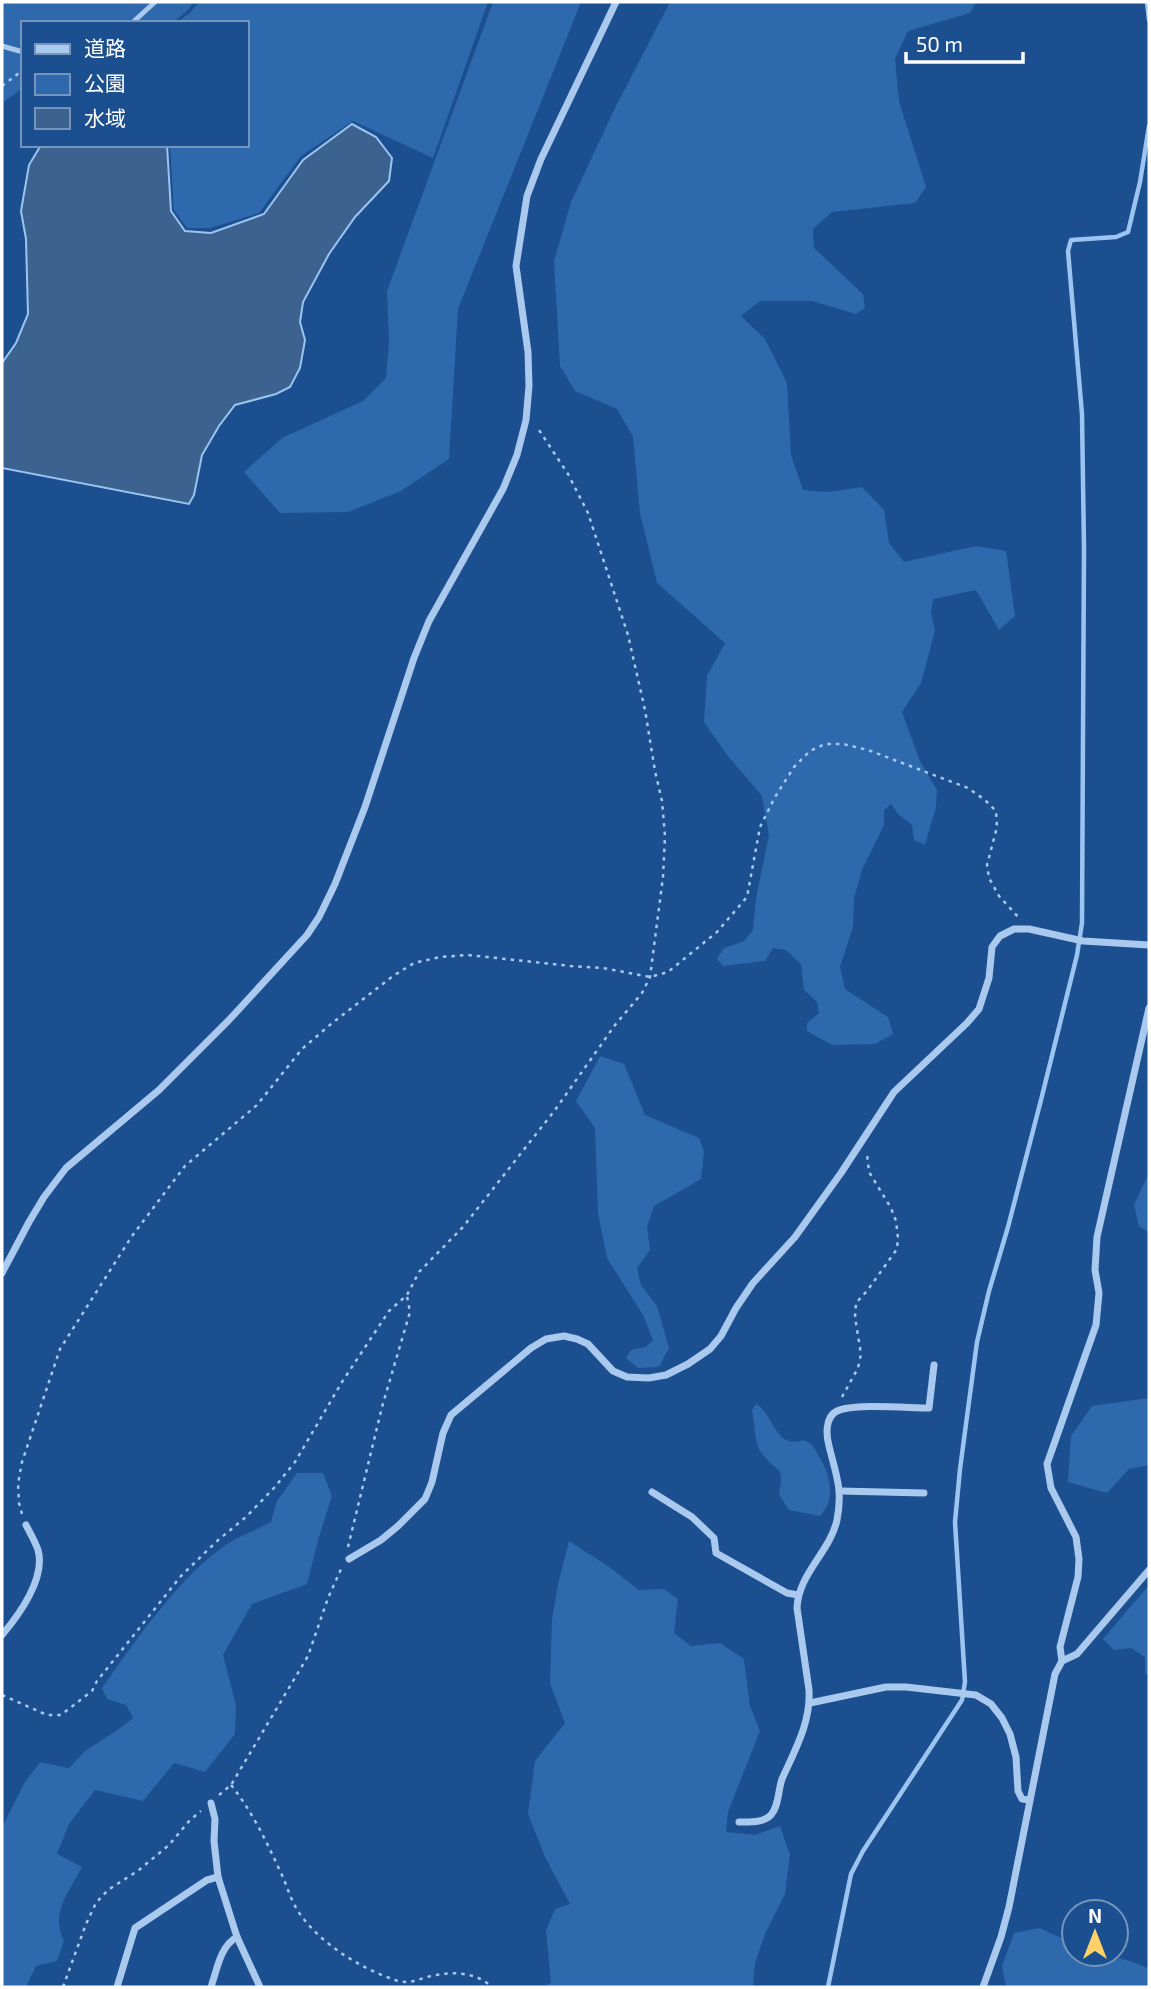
<svg xmlns="http://www.w3.org/2000/svg" width="1151" height="1989" viewBox="0 0 1151 1989" font-family="'Exo 2','Noto Sans JP',sans-serif">
	<style>
		.green { fill: #2e69ad }
		.water { fill: #3c6290; stroke: #9cc4f0; stroke-width: 2 }
		.lines { fill: none; stroke-linecap: round; stroke-linejoin: round }
		.stream { stroke: #9cc4f0; stroke-width: 4.5 }
		.path { stroke: #a9c9ee; stroke-width: 2.5; stroke-dasharray: 3.5 5; stroke-linecap: butt }
		.service { stroke: #a9c9ee; stroke-width: 5 }
		.minor { stroke: #a9c9ee; stroke-width: 7 }
	</style>
	<rect width="100%" height="100%" fill="#1b4f8f"/>
	<g class="green">
		<path d="M 2,2 L 194,2 L 187,11 L 172,23 L 23,23 L 23,88 L 2,103 Z"/>
		<path d="M 199,2 L 488,2 L 433,158 L 353,121 L 301,156 L 259,213 L 210,228 L 187,228 L 174,210 L 170,145 L 247,145 L 247,23 L 176,23 L 190,13 Z"/>
		<path d="M 493,2 L 581,2 L 458,309 L 449,459 L 401,491 L 348,512 L 280,513 L 244,472 L 282,438 L 363,401 L 386,378 L 389,341 L 387,291 Z"/>
		<path d="M 670,2 L 976,2 L 970,13 L 908,31 L 895,59 L 899,101 L 926,187 L 915,203 L 832,212 L 813,229 L 814,248 L 863,294 L 865,308 L 856,314 L 812,301 L 760,301 L 741,316 L 765,339 L 787,383 L 791,455 L 803,490 L 828,492 L 862,487 L 884,510 L 889,543 L 904,562 L 976,546 L 1006,551 L 1015,616 L 999,630 L 976,590 L 933,599 L 931,613 L 935,631 L 921,683 L 902,712 L 920,761 L 937,790 L 936,807 L 925,845 L 914,840 L 912,825 L 898,814 L 891,804 L 884,810 L 884,825 L 862,870 L 854,898 L 853,927 L 840,967 L 845,989 L 888,1017 L 893,1034 L 875,1044 L 832,1045 L 807,1031 L 807,1023 L 819,1013 L 817,1002 L 804,990 L 801,964 L 786,950 L 773,948 L 765,961 L 723,966 L 717,959 L 724,948 L 744,941 L 753,930 L 756,898 L 769,835 L 762,796 L 727,755 L 704,722 L 707,676 L 725,643 L 657,583 L 640,513 L 633,437 L 617,409 L 575,391 L 560,366 L 554,261 L 571,202 L 615,108 Z"/>
		<path d="M 600,1056 L 624,1064 L 645,1115 L 699,1138 L 704,1152 L 701,1179 L 654,1206 L 647,1227 L 650,1250 L 637,1268 L 641,1285 L 657,1306 L 669,1348 L 659,1367 L 638,1368 L 626,1358 L 631,1350 L 646,1347 L 653,1340 L 643,1315 L 607,1258 L 598,1213 L 595,1128 L 576,1101 Z"/>
		<path d="M 1149,1173 L 1149,1233 L 1139,1226 L 1134,1205 Z"/>
		<path d="M 1149,1398 L 1149,1465 L 1129,1469 L 1107,1493 L 1068,1482 L 1071,1436 L 1092,1406 Z"/>
		<path d="M 756,1404 C 774,1414 775,1450 803,1440 C 812,1443 814,1447 818,1455 C 830,1474 837,1498 820,1516 L 789,1510 L 779,1495 L 781,1481 L 780,1471 C 751,1448 758,1444 752,1410 Z"/>
		<path d="M 297,1473 L 323,1473 L 332,1496 L 319,1537 L 307,1584 L 252,1604 L 223,1655 L 236,1705 L 235,1734 L 205,1772 L 174,1763 L 143,1801 L 95,1790 L 69,1824 L 57,1854 L 82,1867 C 69,1892 50,1913 64,1941 L 57,1961 L 36,1966 L 26,1987 L 2,1987 L 2,1827 L 25,1782 L 40,1762 L 69,1768 L 85,1751 L 116,1731 L 133,1718 L 126,1705 L 107,1699 L 102,1688 C 134,1642 181,1575 227,1544 C 240,1536 257,1530 271,1522 L 277,1501 Z"/>
		<path d="M 569,1541 L 608,1566 L 639,1590 L 664,1589 L 678,1599 L 674,1633 L 691,1646 L 720,1643 L 744,1659 L 750,1706 L 760,1731 L 728,1812 L 726,1832 L 755,1835 L 780,1826 L 790,1855 L 785,1894 L 765,1934 L 755,1963 L 753,1987 L 542,1987 L 551,1983 L 546,1930 L 555,1909 L 570,1904 L 545,1857 L 528,1814 L 535,1761 L 565,1723 L 550,1683 L 552,1620 L 558,1584 Z"/>
		<path d="M 1149,1585 L 1149,1676 L 1145,1673 L 1145,1657 L 1131,1648 L 1114,1650 L 1103,1639 Z"/>
		<path d="M 1040,1928 L 1074,1944 L 1074,1954 C 1099,1954 1127,1957 1149,1969 L 1149,1987 L 1006,1987 L 1002,1966 L 1014,1933 Z"/>
	</g>
	<path class="water" d="M 352,124 L 376,137 L 392,158 L 389,181 L 355,217 L 329,254 L 303,302 L 300,322 L 305,340 L 300,368 L 290,387 L 276,394 L 235,405 L 219,426 L 202,455 L 194,495 L 189,504 L 2,468 L 2,363 L 16,343 L 28,314 L 26,239 L 21,211 L 29,165 L 41,145 L 167,145 L 171,211 L 185,231 L 211,233 L 264,214 L 303,160 Z"/>
	<g class="lines">
		<g class="stream">
			<path d="M 1147,2 L 1149,20"/>
			<path d="M 828,1987 L 851,1874 L 863,1851 L 962,1700 L 965,1682 L 955,1522 L 960,1469 L 977,1342 L 989,1291 L 1008,1227 L 1041,1100 L 1077,955 L 1082,923 L 1084,548 L 1082,414 L 1068,251 L 1071,240 L 1116,237 L 1128,232 L 1140,182 L 1149,126"/>
		</g>
		<g class="path">
			<path d="M 2,86 L 23,70"/>
			<path d="M 842,1397 L 858,1368 L 861,1354 L 855,1317 L 856,1303 L 867,1291 L 897,1249 L 898,1238 L 896,1221 L 891,1208 L 869,1172 L 867,1154"/>
			<path d="M 22,1514 L 19,1503 L 18,1484 L 22,1462 L 60,1349 L 132,1236 L 185,1166 L 257,1105 L 302,1049 L 331,1024 L 393,976 L 414,963 L 440,957 L 468,955 L 571,966 L 603,968 L 650,977 L 668,972 L 717,932 L 747,897 L 760,827 L 775,797 L 794,767 L 810,751 L 825,744 L 843,744 L 868,750 L 968,788 L 985,800 L 996,811 L 997,827 L 987,865 L 989,878 L 999,896 L 1020,919"/>
			<path d="M 348,1547 L 382,1407 L 410,1312 L 407,1296"/>
			<path d="M 2,1695 L 47,1715 L 61,1715 L 92,1691 L 97,1681 L 181,1576 L 217,1541 L 246,1517 L 274,1488 L 295,1462 L 342,1382 L 389,1311 L 407,1295 L 419,1272 L 463,1227 L 555,1110 L 615,1025 L 642,993 L 650,977 L 663,877 L 665,836 L 662,801 L 655,771 L 645,710 L 628,635 L 588,513 L 568,474 L 537,427"/>
			<path d="M 231,1785 C 251,1810 266,1840 279,1869 C 285,1880 288,1892 294,1904 C 312,1939 359,1968 395,1980 C 409,1985 418,1979 431,1976 C 453,1971 476,1972 492,1987"/>
			<path d="M 219,1795 L 231,1785 L 308,1656 L 328,1598 L 341,1569"/>
			<path d="M 63,1987 L 86,1924 L 96,1903 L 108,1890 L 139,1870 L 169,1845 L 190,1820 L 201,1811"/>
		</g>
		<g class="service">
			<path d="M 132,23 L 155,2"/>
			<path d="M 2,46 L 23,52"/>
		</g>
		<g class="minor">
			<path d="M 2,1273 L 29,1222 L 44,1197 L 66,1168 L 159,1090 L 229,1020 L 307,935 L 319,917 L 335,884 L 365,807 L 414,658 L 429,621 L 503,489 L 517,455 L 526,420 L 529,386 L 528,352 L 516,266 L 527,196 L 541,159 L 616,2"/>
			<path d="M 840,1491 L 924,1493"/>
			<path d="M 652,1492 L 692,1517 L 714,1538 L 716,1553 L 787,1593 L 798,1595"/>
			<path d="M 349,1559 L 381,1540 L 398,1526 L 425,1499 L 432,1482 L 443,1433 L 451,1415 L 531,1348 L 546,1339 L 564,1336 L 577,1339 L 588,1344 L 613,1371 L 627,1377 L 649,1378 L 666,1375 L 688,1364 L 710,1349 L 721,1336 L 736,1308 L 753,1283 L 795,1237 L 841,1173 L 894,1092 L 967,1023 L 979,1009 L 989,978 L 992,947 L 1000,936 L 1014,929 L 1029,929 L 1083,941 L 1149,945"/>
			<path d="M 2,1635 C 19,1615 46,1578 38,1550 C 35,1541 30,1533 26,1525"/>
			<path d="M 1062,1661 L 1060,1647 L 1078,1577 L 1079,1559 L 1076,1537 L 1051,1488 L 1047,1464 L 1096,1325 L 1099,1293 L 1095,1270 L 1097,1237 L 1149,1008"/>
			<path d="M 810,1703 L 886,1687 L 906,1687 L 976,1695 L 991,1704 L 1002,1718 L 1010,1734 L 1016,1757 L 1018,1791 L 1022,1799 L 1029,1800"/>
			<path d="M 211,1803 L 215,1819 L 214,1841 L 218,1877 L 237,1937 L 260,1987"/>
			<path d="M 739,1822 C 750,1822 763,1823 771,1815 C 779,1806 778,1790 782,1779 C 795,1750 811,1722 809,1690 L 797,1608 C 798,1574 830,1552 837,1520 C 843,1489 836,1475 829,1446 C 826,1435 825,1417 837,1411 C 855,1403 908,1408 929,1408 L 934,1365"/>
			<path d="M 117,1987 L 135,1928 L 207,1880 L 218,1877"/>
			<path d="M 211,1987 C 217,1970 220,1946 237,1937"/>
			<path d="M 983,1987 L 1001,1937 L 1009,1907 L 1055,1674 L 1062,1661 L 1077,1654 L 1149,1570"/>
		</g>
	</g>
	<rect width="1151" height="1989" fill="none" stroke="#ffffff" stroke-width="7"/>
	<rect x="21" y="21" width="228" height="126" fill="#1b4f8f" stroke="#7695bc" stroke-width="2"/>
	<rect x="35" y="44" width="35" height="10" fill="#a9c9ee" stroke="#7695bc" stroke-width="2"/>
	<text x="84" y="56" font-size="21" fill="#ffffff">道路</text>
	<rect x="35" y="74" width="35" height="21" fill="#2e69ad" stroke="#7695bc" stroke-width="2"/>
	<text x="84" y="91" font-size="21" fill="#ffffff">公園</text>
	<rect x="35" y="108" width="35" height="21" fill="#3c6290" stroke="#7695bc" stroke-width="2"/>
	<text x="84" y="126" font-size="21" fill="#ffffff">水域</text>
	<g transform="translate(1095 1933)"><circle r="33" fill="#1b4f8f" stroke="#7695bc" stroke-width="2"/>
	<path d="M0-5L12 26L0 18L-12 26Z" fill="#ffd166"/>
	<text y="-10" font-size="19" font-weight="bold" text-anchor="middle" fill="#ffffff">N</text>
	</g>
	<path d="M906 52v10h117v-10" fill="none" stroke="#ffffff" stroke-width="3.5"/>
	<text x="916" y="52" font-size="21" fill="#ffffff" stroke="#1b4f8f" stroke-width="5" paint-order="stroke">50 m</text>
</svg>
